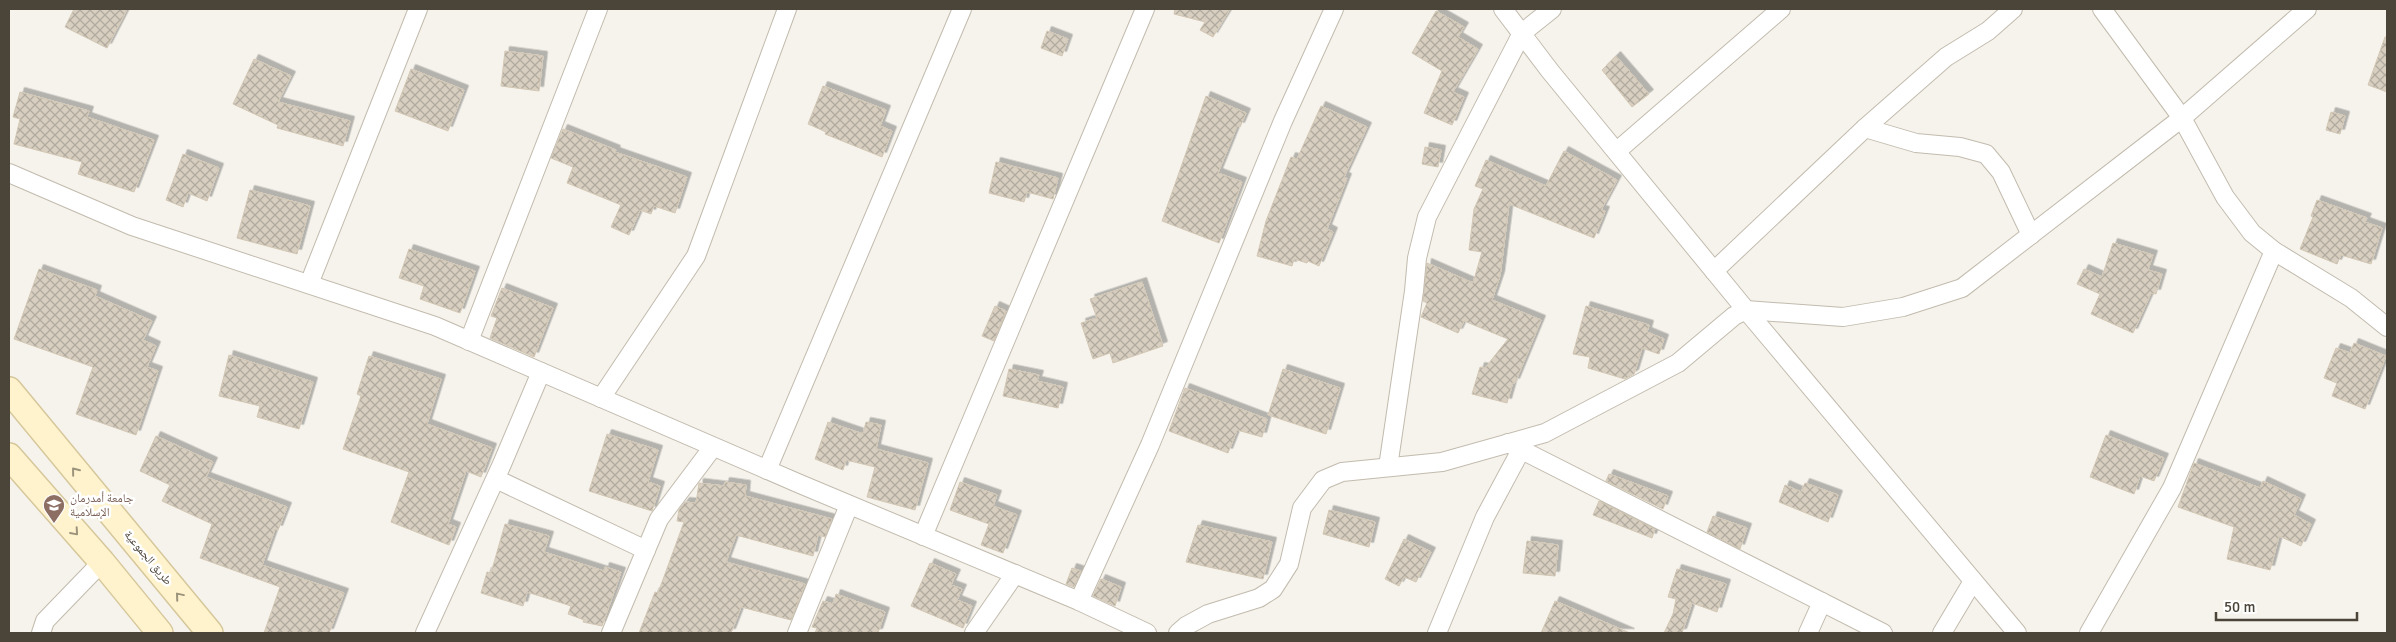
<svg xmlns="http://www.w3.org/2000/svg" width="2396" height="642" viewBox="0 0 2396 642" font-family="Signika,'Noto Naskh Arabic',sans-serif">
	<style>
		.building { fill: url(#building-cross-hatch); stroke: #d3c7b4; filter: url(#shadow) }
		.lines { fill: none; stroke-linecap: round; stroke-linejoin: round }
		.street-casing { stroke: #c2bbae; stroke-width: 20 }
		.secondary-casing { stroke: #d6c79b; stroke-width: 28 }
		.street { stroke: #fff; stroke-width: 18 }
		.secondary { stroke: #fff3cd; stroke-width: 25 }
		.oneway { stroke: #9c937c }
		.labels { text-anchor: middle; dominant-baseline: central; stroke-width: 5; stroke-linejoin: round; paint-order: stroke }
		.education-label { font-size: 12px; fill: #785e54; stroke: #fff; text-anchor: start }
		.street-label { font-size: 12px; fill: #4b4439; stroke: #fff }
	</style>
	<defs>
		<pattern id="building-cross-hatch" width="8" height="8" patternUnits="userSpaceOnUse" patternTransform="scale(1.25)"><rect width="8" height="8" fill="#d8cfc1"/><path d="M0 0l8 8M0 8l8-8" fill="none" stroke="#b1aa9e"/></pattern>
		<filter id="shadow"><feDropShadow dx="4.5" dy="-4.5" stdDeviation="0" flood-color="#0004"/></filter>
	</defs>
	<rect width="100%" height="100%" fill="#f6f3ec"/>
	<g class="building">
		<path d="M 74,9 L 127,9 L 107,48 L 65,27 Z"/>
		<path d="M 1175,9 L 1230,9 L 1213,37 L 1200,30 L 1205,22 L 1174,14 Z"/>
		<path d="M 1436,11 L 1464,27 L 1458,37 L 1478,49 L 1453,92 L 1464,97 L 1452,125 L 1424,113 L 1442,71 L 1412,53 Z"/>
		<path d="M 1047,31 L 1068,39 L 1062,56 L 1041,48 Z"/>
		<path d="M 2385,37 L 2387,37 L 2387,92 L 2368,85 Z"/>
		<path d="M 505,51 L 543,56 L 539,91 L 501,86 Z"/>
		<path d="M 1616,56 L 1649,94 L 1632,107 L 1602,70 Z"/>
		<path d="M 254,59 L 291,76 L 278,102 L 350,121 L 343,146 L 277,128 L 278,125 L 233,104 Z"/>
		<path d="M 411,69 L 464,90 L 448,131 L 395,111 Z"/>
		<path d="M 823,86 L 886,110 L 880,126 L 892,131 L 882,157 L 825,134 L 826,132 L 808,124 Z"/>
		<path d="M 20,92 L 89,111 L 87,117 L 154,140 L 134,192 L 78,174 L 82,162 L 14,144 L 20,119 L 13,117 Z"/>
		<path d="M 1206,96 L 1246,113 L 1240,127 L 1237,126 L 1218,173 L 1242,182 L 1219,243 L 1162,221 Z"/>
		<path d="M 1321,106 L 1367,127 L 1344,177 L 1347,178 L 1327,229 L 1333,232 L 1319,266 L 1308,261 L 1307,263 L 1294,259 L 1292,266 L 1257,256 L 1266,221 L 1291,157 L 1297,159 Z"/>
		<path d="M 2331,112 L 2345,116 L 2340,134 L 2326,130 Z"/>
		<path d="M 563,129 L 616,150 L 615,152 L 687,177 L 675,213 L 654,206 L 651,214 L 640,210 L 629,235 L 611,227 L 621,205 L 567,183 L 573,167 L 551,158 Z"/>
		<path d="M 1425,147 L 1441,150 L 1438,167 L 1422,164 Z"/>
		<path d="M 1564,151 L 1617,180 L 1601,210 L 1605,211 L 1594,238 L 1509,204 L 1500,276 L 1492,300 L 1541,320 L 1515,383 L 1513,382 L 1507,403 L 1472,394 L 1480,367 L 1485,368 L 1508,339 L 1464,321 L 1458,333 L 1421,317 L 1427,303 L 1423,301 L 1427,263 L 1473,283 L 1482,252 L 1469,250 L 1474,209 L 1483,189 L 1475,186 L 1486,160 L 1546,186 Z"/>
		<path d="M 183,154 L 219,168 L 207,201 L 188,193 L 183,207 L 166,200 Z"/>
		<path d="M 996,162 L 1058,178 L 1053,199 L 1027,192 L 1024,202 L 989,193 Z"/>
		<path d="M 250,190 L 310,206 L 297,254 L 237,238 Z"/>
		<path d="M 2317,200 L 2367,218 L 2365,222 L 2382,228 L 2371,264 L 2341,255 L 2337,264 L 2300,249 L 2313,217 L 2311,216 Z"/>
		<path d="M 2113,243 L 2153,255 L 2148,270 L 2162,274 L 2156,294 L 2151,293 L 2133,333 L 2091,314 L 2100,294 L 2077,284 L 2084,269 L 2102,277 Z"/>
		<path d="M 409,249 L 475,271 L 460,313 L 420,299 L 424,286 L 399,278 Z"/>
		<path d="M 39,269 L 97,290 L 95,296 L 152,321 L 143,340 L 156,346 L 147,367 L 158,371 L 136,435 L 76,414 L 93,367 L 14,339 Z"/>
		<path d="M 1142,282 L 1163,346 L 1113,363 L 1110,353 L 1093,359 L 1081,323 L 1097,318 L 1090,299 Z"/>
		<path d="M 502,288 L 553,308 L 534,357 L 490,338 L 497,318 L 491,316 Z"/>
		<path d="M 995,306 L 1006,311 L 994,341 L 982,336 Z"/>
		<path d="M 1586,306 L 1649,325 L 1647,332 L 1664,339 L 1659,354 L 1642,348 L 1634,374 L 1625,379 L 1588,368 L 1590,357 L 1573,354 Z"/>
		<path d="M 2354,343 L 2386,356 L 2365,409 L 2332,396 L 2337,383 L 2324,378 L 2336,348 L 2350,353 Z"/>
		<path d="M 229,355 L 313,382 L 299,429 L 257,417 L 260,406 L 219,396 Z"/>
		<path d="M 369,356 L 441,379 L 427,424 L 492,448 L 481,477 L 466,471 L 448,524 L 456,527 L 449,545 L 391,522 L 409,472 L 343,449 L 361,396 L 357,394 Z"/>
		<path d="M 1009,369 L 1039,375 L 1037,381 L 1063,387 L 1058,408 L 1003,396 Z"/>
		<path d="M 1283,369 L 1340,388 L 1326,434 L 1268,415 Z"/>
		<path d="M 1185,388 L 1267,419 L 1262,437 L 1237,430 L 1228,453 L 1169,431 Z"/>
		<path d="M 828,422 L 863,434 L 866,422 L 881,425 L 876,449 L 928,463 L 915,510 L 867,497 L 875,467 L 846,460 L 843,470 L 815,459 Z"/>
		<path d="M 607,434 L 658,450 L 648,482 L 660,486 L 652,511 L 589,491 Z"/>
		<path d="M 2106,435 L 2164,458 L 2154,481 L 2140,476 L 2134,494 L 2090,477 Z"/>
		<path d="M 156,436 L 213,462 L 206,477 L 287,507 L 278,530 L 275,529 L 262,565 L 344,593 L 329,633 L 264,633 L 280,587 L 200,558 L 212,524 L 162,501 L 170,485 L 140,471 Z"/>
		<path d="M 2194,463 L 2260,488 L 2263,481 L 2301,499 L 2294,515 L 2311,524 L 2301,546 L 2279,536 L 2270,570 L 2227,559 L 2234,527 L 2178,507 Z"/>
		<path d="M 1609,474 L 1668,496 L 1663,509 L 1606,481 Z"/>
		<path d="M 725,482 L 746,485 L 745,496 L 832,519 L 825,537 L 818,535 L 813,556 L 736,535 L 726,562 L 805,584 L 791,620 L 741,607 L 731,633 L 639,633 L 655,592 L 658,593 L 684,522 L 677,521 L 679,510 L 685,502 L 696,503 L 699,483 L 724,486 Z"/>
		<path d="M 960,482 L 997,495 L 993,506 L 1017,515 L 1003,553 L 981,545 L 989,524 L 950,510 Z"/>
		<path d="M 1805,483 L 1838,495 L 1828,522 L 1779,502 L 1785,485 L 1801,492 Z"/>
		<path d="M 1599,501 L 1655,529 L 1652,538 L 1593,515 Z"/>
		<path d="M 1329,510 L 1375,522 L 1369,547 L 1323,534 Z"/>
		<path d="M 1713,516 L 1747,528 L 1740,549 L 1707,532 Z"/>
		<path d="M 505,524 L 549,536 L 544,552 L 604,571 L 605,567 L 621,572 L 602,626 L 583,622 L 584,620 L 568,614 L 571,606 L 527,592 L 523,606 L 481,593 L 487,572 L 491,573 Z"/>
		<path d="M 1198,525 L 1272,542 L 1263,579 L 1186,562 Z"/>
		<path d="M 1404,539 L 1431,552 L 1416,582 L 1404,577 L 1399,586 L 1385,579 Z"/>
		<path d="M 1527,541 L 1558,545 L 1555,576 L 1523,573 Z"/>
		<path d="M 930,563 L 956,574 L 951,585 L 962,589 L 957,600 L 972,606 L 963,628 L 911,606 Z"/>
		<path d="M 1072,568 L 1081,571 L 1074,587 L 1066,584 Z"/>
		<path d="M 1677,569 L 1726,584 L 1717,612 L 1692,603 L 1682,633 L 1664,633 L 1673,614 L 1676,599 L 1668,597 Z"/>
		<path d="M 1101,579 L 1121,587 L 1115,606 L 1093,596 Z"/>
		<path d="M 836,594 L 885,612 L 878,633 L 815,633 L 817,628 L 812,627 L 823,601 L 833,604 Z"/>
		<path d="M 1555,601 L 1630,633 L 1541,633 Z"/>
	</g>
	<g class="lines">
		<g class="street-casing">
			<g id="street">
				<path d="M 1503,9 L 1550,71 L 1746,310 L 2017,633"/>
				<path d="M 2102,9 L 2182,118 L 2225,197 L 2252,233 L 2274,251 L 2351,298 L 2387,327"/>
				<path d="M 1865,128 L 1916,143 L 1960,147 L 1986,154 L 2001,172 L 2031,235"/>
				<path d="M 1617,151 L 1781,9"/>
				<path d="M 9,173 L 132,226 L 435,326 L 800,484 L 1079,601 L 1147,633"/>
				<path d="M 1714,271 L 1865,128 L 1946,57 L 1988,31 L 2013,9"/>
				<path d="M 309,284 L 418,9"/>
				<path d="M 469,341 L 598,9"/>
				<path d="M 601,398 L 696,256 L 787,9"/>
				<path d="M 1508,443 L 1883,633"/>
				<path d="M 1388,467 L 1414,291 L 1417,258 L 1427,217 L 1522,33 L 1552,9"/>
				<path d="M 767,470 L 962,9"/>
				<path d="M 496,479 L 646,550"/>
				<path d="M 923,536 L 1145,9"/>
				<path d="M 1079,601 L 1150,445 L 1283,121 L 1334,9"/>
				<path d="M 41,633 L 45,621 L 102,562"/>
				<path d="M 425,633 L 502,464 L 541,372"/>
				<path d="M 611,633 L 659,519 L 713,447"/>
				<path d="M 797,633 L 849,505"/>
				<path d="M 974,633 L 1015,574"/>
				<path d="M 1178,633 L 1186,626 L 1208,614 L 1259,598 L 1273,589 L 1289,564 L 1302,508 L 1323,480 L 1342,472 L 1442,462 L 1545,433 L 1678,363 L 1734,316 L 1746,310 L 1843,317 L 1903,307 L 1962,288 L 2182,118 L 2307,9"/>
				<path d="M 1437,633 L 1485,517 L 1521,450"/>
				<path d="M 1808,633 L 1822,602"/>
				<path d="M 1942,633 L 1973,581"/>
				<path d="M 2089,633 L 2172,488 L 2274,251"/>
			</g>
		</g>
		<g class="secondary-casing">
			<g id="secondary">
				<path d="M 9,390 L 210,633"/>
				<path d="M 9,456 L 102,562 L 160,633"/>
			</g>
		</g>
		<use href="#street" class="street"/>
		<use href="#secondary" class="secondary"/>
	</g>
	<defs><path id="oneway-chevron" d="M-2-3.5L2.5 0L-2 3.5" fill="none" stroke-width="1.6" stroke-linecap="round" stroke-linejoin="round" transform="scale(1.25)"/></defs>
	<g class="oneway">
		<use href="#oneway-chevron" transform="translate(75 471) rotate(-129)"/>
		<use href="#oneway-chevron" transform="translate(75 532) rotate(49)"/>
		<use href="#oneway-chevron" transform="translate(179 596) rotate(-130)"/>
	</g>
	<defs>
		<g id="university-pin" transform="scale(1.125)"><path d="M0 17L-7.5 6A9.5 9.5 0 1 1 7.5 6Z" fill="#8d6e63" stroke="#fff"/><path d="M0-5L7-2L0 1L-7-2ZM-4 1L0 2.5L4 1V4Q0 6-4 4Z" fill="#fff"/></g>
	</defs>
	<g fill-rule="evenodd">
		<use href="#university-pin" x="54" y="505"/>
	</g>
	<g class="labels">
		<g class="education-label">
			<text x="70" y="498">جامعة أمدرمان<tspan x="70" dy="14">الإسلامية</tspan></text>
		</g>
		<g class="street-label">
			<text transform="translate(148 558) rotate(50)">طريق الجموعية</text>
		</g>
	</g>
	<rect width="2396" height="642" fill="none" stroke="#4b4439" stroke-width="20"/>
	<path d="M2216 612v8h141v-8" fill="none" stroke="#4b4439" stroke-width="2.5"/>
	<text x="2224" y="612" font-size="15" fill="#4b4439" stroke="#ffffff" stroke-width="4" paint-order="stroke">50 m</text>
</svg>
